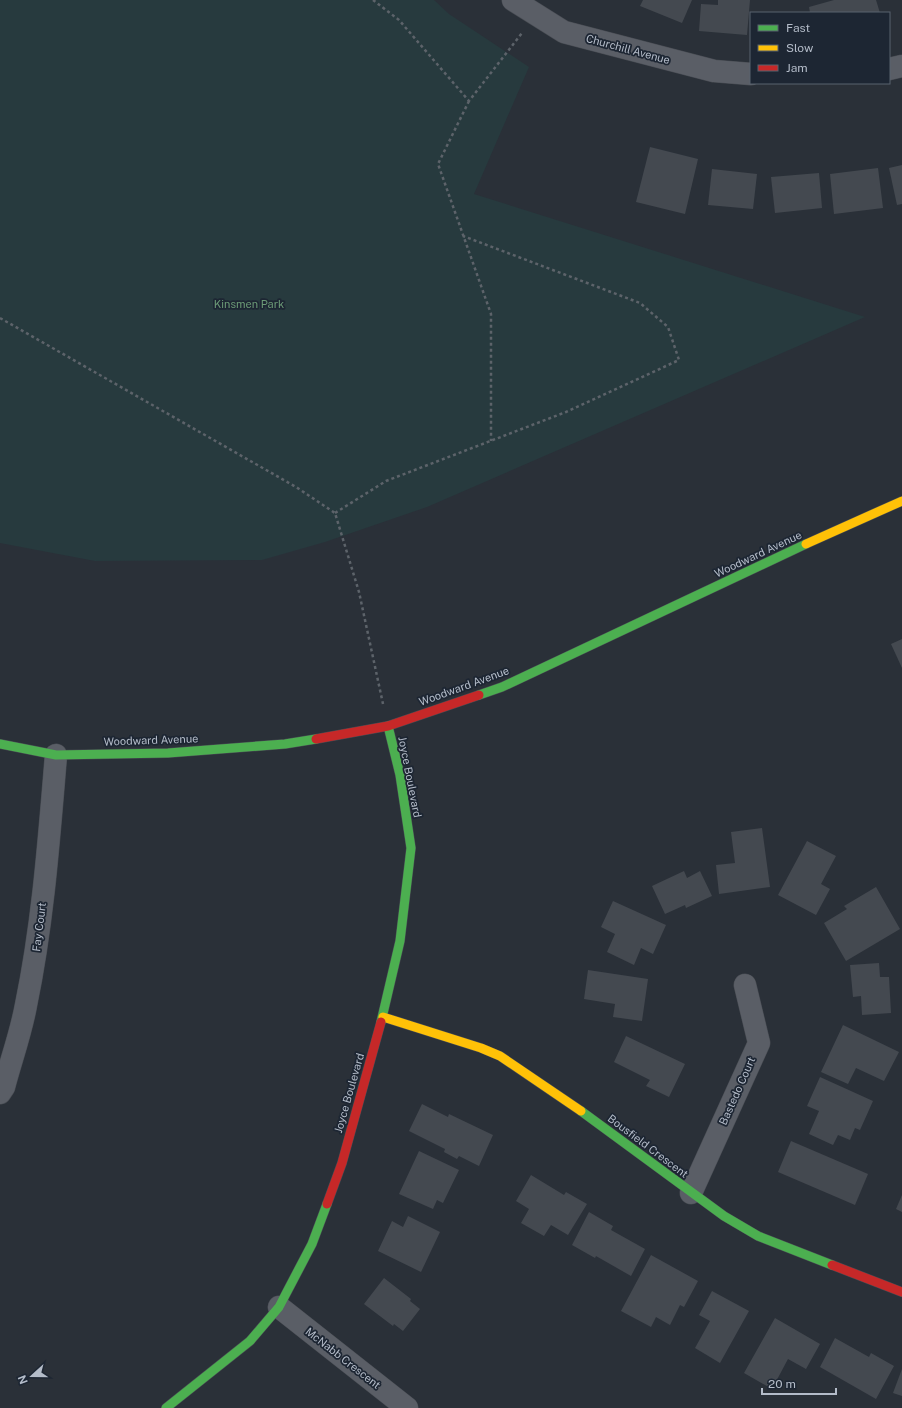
<svg xmlns="http://www.w3.org/2000/svg" width="902" height="1408" viewBox="0 0 902 1408" font-family="'Public Sans',sans-serif">
	<style>
		.green { fill: #273a3e }
		.building { fill: #444950 }
		.lines { fill: none; stroke-linecap: round; stroke-linejoin: round }
		.street-casing { stroke: #484c53; stroke-width: 23 }
		.fast-casing { stroke: #484c53; stroke-width: 10 }
		.slow-casing { stroke: #484c53; stroke-width: 10 }
		.jam-casing { stroke: #484c53; stroke-width: 10 }
		.path { stroke: #5d636a; stroke-width: 2.5; stroke-dasharray: 3 3; stroke-linecap: butt }
		.street { stroke: #5a5e66; stroke-width: 22 }
		.fast { stroke: #4caf50; stroke-width: 9 }
		.slow { stroke: #ffc107; stroke-width: 9 }
		.jam { stroke: #c62828; stroke-width: 9 }
		.labels { text-anchor: middle; dominant-baseline: central; stroke-width: 3.5; stroke-linejoin: round; paint-order: stroke }
		.street-label { font-size: 11px; fill: #b4bcc9; stroke: #1d2633 }
		.park-label { font-size: 11px; fill: #6b9a76; stroke: #1d2633 }
	</style>
	<rect width="100%" height="100%" fill="#2a3038"/>
	<path class="green" d="M 0,0 L 434,0 L 449,14 L 529,67 L 474,194 L 865,317 L 427,507 L 325,542 L 262,560 L 95,561 L 0,543 Z"/>
	<g class="building">
		<path d="M 643,0 L 692,0 L 682,23 L 640,6 Z"/>
		<path d="M 718,0 L 750,0 L 747,35 L 699,31 L 701,4 L 718,5 Z"/>
		<path d="M 834,0 L 876,0 L 880,13 L 810,13 L 809,7 Z"/>
		<path d="M 650,147 L 698,159 L 685,214 L 636,202 Z"/>
		<path d="M 902,165 L 902,204 L 897,205 L 889,168 Z"/>
		<path d="M 878,168 L 883,208 L 834,214 L 830,174 Z"/>
		<path d="M 712,169 L 757,174 L 753,209 L 708,205 Z"/>
		<path d="M 819,173 L 822,208 L 775,213 L 771,177 Z"/>
		<path d="M 902,639 L 902,668 L 891,644 Z"/>
		<path d="M 762,828 L 770,887 L 719,894 L 716,865 L 735,863 L 731,832 Z"/>
		<path d="M 807,841 L 836,856 L 821,884 L 830,889 L 816,915 L 778,895 Z"/>
		<path d="M 684,871 L 687,878 L 700,871 L 712,896 L 686,908 L 685,905 L 665,914 L 652,886 Z"/>
		<path d="M 876,887 L 900,929 L 846,961 L 824,923 L 847,909 L 844,906 Z"/>
		<path d="M 613,901 L 666,925 L 653,954 L 641,948 L 634,965 L 607,952 L 615,934 L 601,927 Z"/>
		<path d="M 879,963 L 880,977 L 889,977 L 891,1013 L 862,1015 L 861,996 L 853,997 L 850,965 Z"/>
		<path d="M 588,970 L 648,979 L 642,1021 L 613,1017 L 615,1004 L 584,999 Z"/>
		<path d="M 843,1025 L 899,1052 L 884,1081 L 856,1068 L 848,1084 L 821,1072 Z"/>
		<path d="M 626,1036 L 685,1064 L 669,1097 L 646,1086 L 650,1080 L 614,1062 Z"/>
		<path d="M 820,1077 L 873,1101 L 860,1130 L 855,1128 L 850,1140 L 838,1135 L 833,1145 L 809,1134 L 819,1111 L 807,1106 Z"/>
		<path d="M 422,1104 L 448,1117 L 449,1114 L 493,1135 L 479,1166 L 459,1156 L 457,1159 L 444,1152 L 445,1149 L 409,1131 Z"/>
		<path d="M 791,1141 L 868,1174 L 855,1205 L 778,1172 Z"/>
		<path d="M 419,1151 L 459,1170 L 443,1203 L 437,1200 L 433,1209 L 399,1194 Z"/>
		<path d="M 531,1175 L 564,1195 L 566,1192 L 587,1204 L 568,1235 L 551,1225 L 544,1236 L 521,1223 L 529,1209 L 516,1201 Z"/>
		<path d="M 902,1195 L 902,1212 L 896,1209 Z"/>
		<path d="M 589,1212 L 613,1226 L 611,1230 L 645,1249 L 631,1276 L 596,1256 L 595,1258 L 572,1245 Z"/>
		<path d="M 408,1216 L 440,1232 L 421,1272 L 378,1251 L 392,1221 L 403,1227 Z"/>
		<path d="M 651,1255 L 698,1281 L 684,1307 L 680,1305 L 670,1325 L 656,1317 L 651,1327 L 621,1311 Z"/>
		<path d="M 384,1278 L 411,1299 L 410,1301 L 420,1309 L 403,1331 L 394,1324 L 393,1326 L 364,1304 Z"/>
		<path d="M 712,1291 L 749,1311 L 720,1363 L 695,1348 L 710,1321 L 699,1315 Z"/>
		<path d="M 775,1318 L 820,1344 L 806,1369 L 788,1359 L 772,1389 L 744,1373 Z"/>
		<path d="M 835,1338 L 869,1357 L 871,1353 L 894,1366 L 876,1399 L 820,1367 Z"/>
		<path d="M 902,1369 L 902,1396 L 893,1393 Z"/>
	</g>
	<g class="lines">
		<g class="street-casing">
			<g id="street">
				<path d="M 513,0 L 564,32 L 714,71 L 751,74"/>
				<path d="M 889,69 L 902,66"/>
				<path d="M 0,1093 L 4,1087 C 11,1060 21,1033 26,1005 C 43,923 49,839 56,755"/>
				<path d="M 691,1193 L 759,1043 L 745,985"/>
				<path d="M 279,1307 L 407,1408"/>
			</g>
		</g>
		<g class="fast-casing">
			<g id="fast">
				<path d="M 479,695 L 502,687 L 806,544"/>
				<path d="M 0,744 L 56,755 L 168,753 L 285,744 L 316,739"/>
				<path d="M 381,1022 L 400,941 L 411,848 L 400,775 L 388,726"/>
				<path d="M 581,1111 L 724,1216 L 758,1236 L 832,1265"/>
				<path d="M 166,1408 L 250,1341 L 279,1307 L 312,1244 L 327,1204"/>
			</g>
		</g>
		<g class="slow-casing">
			<g id="slow">
				<path d="M 806,544 L 902,501"/>
				<path d="M 383,1017 L 481,1048 L 500,1056 L 581,1111"/>
			</g>
		</g>
		<g class="jam-casing">
			<g id="jam">
				<path d="M 316,739 L 388,726 L 479,695"/>
				<path d="M 327,1204 L 342,1163 L 381,1022"/>
				<path d="M 832,1265 L 902,1292"/>
			</g>
		</g>
		<g class="path">
			<path d="M 373,0 L 399,20 L 469,101 L 522,33"/>
			<path d="M 469,101 L 438,164 L 491,314 L 491,441"/>
			<path d="M 0,318 L 296,487 L 335,513 L 359,592 L 383,704"/>
			<path d="M 335,513 L 386,481 L 566,412 L 679,360 L 668,327 L 640,303 L 463,236"/>
		</g>
		<use href="#street" class="street"/>
		<use href="#fast" class="fast"/>
		<use href="#slow" class="slow"/>
		<use href="#jam" class="jam"/>
	</g>
	<g class="labels">
		<g class="street-label">
			<text transform="translate(628 49) rotate(15)">Churchill Avenue</text>
			<text transform="translate(758 554) rotate(-25)">Woodward Avenue</text>
			<text transform="translate(464 686) rotate(-20)">Woodward Avenue</text>
			<text transform="translate(151 740) rotate(-2)">Woodward Avenue</text>
			<text transform="translate(410 777) rotate(79)">Joyce Boulevard</text>
			<text transform="translate(39 927) rotate(-83)">Fay Court</text>
			<text transform="translate(737 1091) rotate(-66)">Bastedo Court</text>
			<text transform="translate(349 1093) rotate(-74)">Joyce Boulevard</text>
			<text transform="translate(648 1146) rotate(37)">Bousfield Crescent</text>
			<text transform="translate(343 1358) rotate(38)">McNabb Crescent</text>
		</g>
		<g class="park-label">
			<text x="249" y="304">Kinsmen Park</text>
		</g>
	</g>
	<rect x="750" y="12" width="140" height="72" fill="#1d2633" stroke="#59626f"/>
	<rect x="758" y="25" width="20" height="6" fill="#4caf50" stroke="#59626f"/>
	<text x="786" y="32" font-size="12" fill="#b4bcc9">Fast</text>
	<rect x="758" y="45" width="20" height="6" fill="#ffc107" stroke="#59626f"/>
	<text x="786" y="52" font-size="12" fill="#b4bcc9">Slow</text>
	<rect x="758" y="65" width="20" height="6" fill="#c62828" stroke="#59626f"/>
	<text x="786" y="72" font-size="12" fill="#b4bcc9">Jam</text>
	<g transform="translate(32 1376) rotate(249)" stroke="#1d2633" stroke-width="3" paint-order="stroke">
	<path d="M0-3L7 15L0 10L-7 15Z" fill="#b4bcc9"/>
	<text y="-6" font-size="11" font-weight="bold" text-anchor="middle" fill="#b4bcc9">N</text>
	</g>
	<path d="M762 1388v6h74v-6" fill="none" stroke="#b4bcc9" stroke-width="2"/>
	<text x="768" y="1388" font-size="12" fill="#b4bcc9" stroke="#1d2633" stroke-width="3" paint-order="stroke">20 m</text>
</svg>
